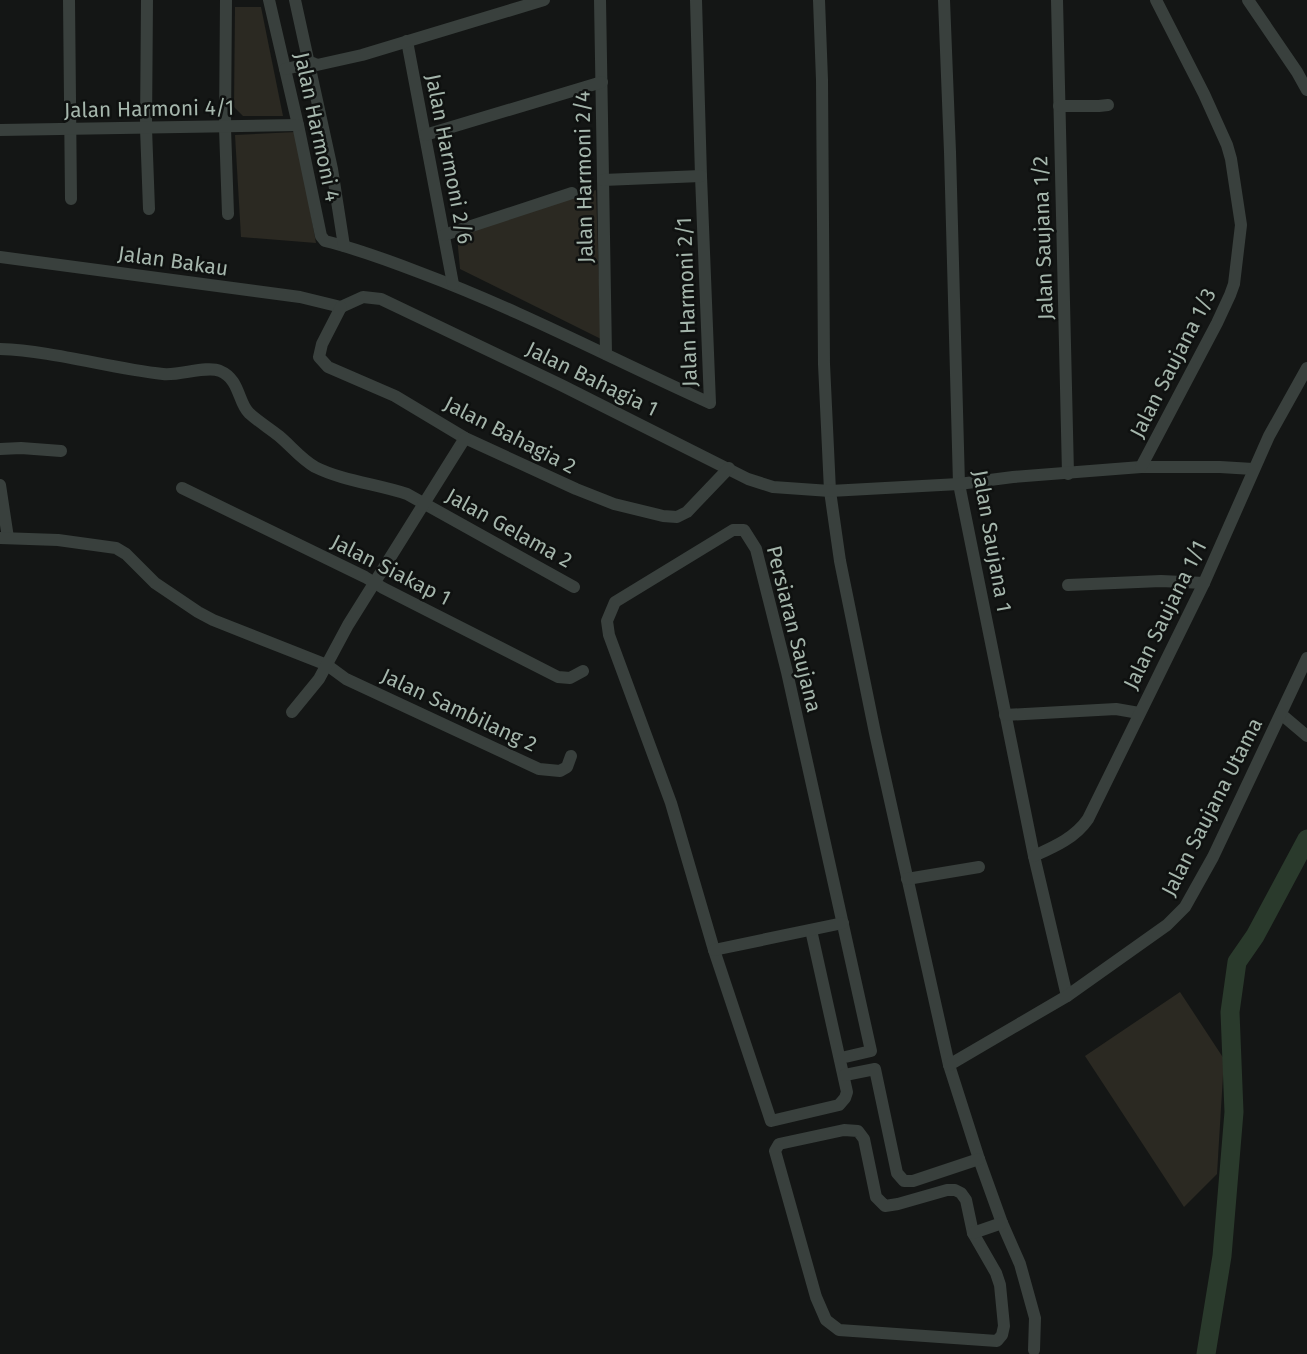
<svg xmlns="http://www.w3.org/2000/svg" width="1307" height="1354" viewBox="0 0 1307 1354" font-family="'Fira Sans',sans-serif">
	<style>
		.green { fill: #2b2922 }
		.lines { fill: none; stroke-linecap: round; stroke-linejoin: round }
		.river { stroke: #2a3a2c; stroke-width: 19 }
		.street { stroke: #39403d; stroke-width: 12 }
		.labels { text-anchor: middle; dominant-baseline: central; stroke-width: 5; stroke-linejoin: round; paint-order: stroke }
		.street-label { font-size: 21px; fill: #a5b6ac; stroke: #0f1110 }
	</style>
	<rect width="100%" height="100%" fill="#141615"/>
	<g class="green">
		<path d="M 235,7 L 261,7 L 283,116 L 243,116 L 234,107 Z"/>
		<path d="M 296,132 L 316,243 L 241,237 L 235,135 Z"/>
		<path d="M 596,190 L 601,339 L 460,269 L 457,236 Z"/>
		<path d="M 1180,992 L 1224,1059 L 1217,1174 L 1184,1207 L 1085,1056 Z"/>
	</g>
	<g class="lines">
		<path class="river" d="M 1206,1354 L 1222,1256 L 1234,1112 L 1230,1012 L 1237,962 L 1255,936 L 1307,839"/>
		<g class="street">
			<path d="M 69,0 L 71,199"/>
			<path d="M 147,0 L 146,128 L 149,209"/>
			<path d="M 226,0 L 225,128 L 228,214"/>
			<path d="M 269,0 L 298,125 L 321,236 L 325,241 C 358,249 390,261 421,273 C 520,310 614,360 710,403 L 701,176 L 696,0"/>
			<path d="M 295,0 L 332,169 L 344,246"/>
			<path d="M 600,0 L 606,354"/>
			<path d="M 819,0 L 822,80 L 824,364 L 830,491 L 840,561 L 875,733 L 949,1065 L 979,1159 L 1002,1223 L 1020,1264 L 1035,1318 L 1034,1350"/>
			<path d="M 944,0 L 950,152 L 959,484 L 1034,856 L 1067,996"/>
			<path d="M 1057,0 L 1068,474"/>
			<path d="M 1248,0 L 1297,72 L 1307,90"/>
			<path d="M 407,41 L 453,284"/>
			<path d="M 285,69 L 313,63 L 317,65 L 362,55 L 544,0"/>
			<path d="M 1059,106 L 1099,106 L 1108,105"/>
			<path d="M 0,130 L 298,125"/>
			<path d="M 425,135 L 602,82"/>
			<path d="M 603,180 L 701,176"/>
			<path d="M 444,235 L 572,193"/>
			<path d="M 0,257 L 300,297 L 341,307"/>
			<path d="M 341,307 L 363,297 L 381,299 L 561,385 L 748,479 L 773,487 L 830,491 L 959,484 L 1013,477 L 1141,467 L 1220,467 L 1253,469"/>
			<path d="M 341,307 L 322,344 L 319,357 L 328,367 L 395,396 L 465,438 L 576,489 L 614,504 L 663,516 L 677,517 L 687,512 L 729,468"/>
			<path d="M 0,349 C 55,351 108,368 163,374 C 179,376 207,365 220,371 C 240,379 238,403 249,413 C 259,422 269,428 279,436 C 291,446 301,459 315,467 C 343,481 377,484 407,494 L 574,587"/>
			<path d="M 0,449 L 21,448 L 61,451"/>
			<path d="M 1141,467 L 1217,323 L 1230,295 L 1234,284 L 1241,225 L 1231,159 L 1227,145 L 1204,94 L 1156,0"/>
			<path d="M 0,485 L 8,538"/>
			<path d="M 182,488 L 365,577 L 383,588 L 558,677 L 570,678 L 583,671"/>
			<path d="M 0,538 L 58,540 L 116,548 L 126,554 L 155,583 L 198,612 L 213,620 L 327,665 L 346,679 L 539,769 L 560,771 L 567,767 L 571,756"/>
			<path d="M 1068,585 L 1161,581 L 1204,583"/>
			<path d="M 292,712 L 319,679 L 348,625 L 465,438"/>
			<path d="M 1281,714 L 1307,736"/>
			<path d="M 1005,715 L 1116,709 L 1139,713"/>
			<path d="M 1034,856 C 1054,847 1075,838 1088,819 L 1204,583 L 1269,436 L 1307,368"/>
			<path d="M 907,879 L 979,867"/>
			<path d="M 811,930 L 847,1092 L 845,1098 L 839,1105 L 771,1121 L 714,950 L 671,803 L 609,635 L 607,621 L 615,602 L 733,530 L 744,530 L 756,549 L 787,672 L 871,1051 L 841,1058"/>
			<path d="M 714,950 L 843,923"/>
			<path d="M 949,1065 L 1067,996 L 1167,925 L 1185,907 L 1213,857 L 1307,658"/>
			<path d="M 845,1075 L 875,1069 L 897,1173 L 904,1181 L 913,1181 L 979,1159"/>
			<path d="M 844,1130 L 858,1131 L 864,1139 L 876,1197 L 885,1206 L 898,1204 L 947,1190 L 955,1190 L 961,1193 L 966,1200 L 973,1233 L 996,1273 L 1000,1285 L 1004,1326 L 1002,1335 L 997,1341 L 839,1330 L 826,1320 L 816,1297 L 775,1151 L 779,1144 Z"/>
			<path d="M 973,1233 L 1002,1223"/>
		</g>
	</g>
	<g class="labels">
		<g class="street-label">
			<text transform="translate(149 109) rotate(-1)">Jalan Harmoni 4/1</text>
			<text transform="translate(317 127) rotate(78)">Jalan Harmoni 4</text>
			<text transform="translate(449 159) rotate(79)">Jalan Harmoni 2/6</text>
			<text transform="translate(584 177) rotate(-91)">Jalan Harmoni 2/4</text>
			<text transform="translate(1043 238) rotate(-92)">Jalan Saujana 1/2</text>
			<text transform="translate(173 261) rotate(8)">Jalan Bakau</text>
			<text transform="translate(687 302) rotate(-92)">Jalan Harmoni 2/1</text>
			<text transform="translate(1173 363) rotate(-63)">Jalan Saujana 1/3</text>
			<text transform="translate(592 379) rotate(26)">Jalan Bahagia 1</text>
			<text transform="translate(510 435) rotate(27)">Jalan Bahagia 2</text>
			<text transform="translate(509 528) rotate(29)">Jalan Gelama 2</text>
			<text transform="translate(992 541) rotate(80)">Jalan Saujana 1</text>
			<text transform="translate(391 570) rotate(27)">Jalan Siakap 1</text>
			<text transform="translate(1165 615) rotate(-64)">Jalan Saujana 1/1</text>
			<text transform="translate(794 629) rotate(76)">Persiaran Saujana</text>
			<text transform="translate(459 710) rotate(25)">Jalan Sambilang 2</text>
			<text transform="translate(1212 807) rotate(-63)">Jalan Saujana Utama</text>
		</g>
	</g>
</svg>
